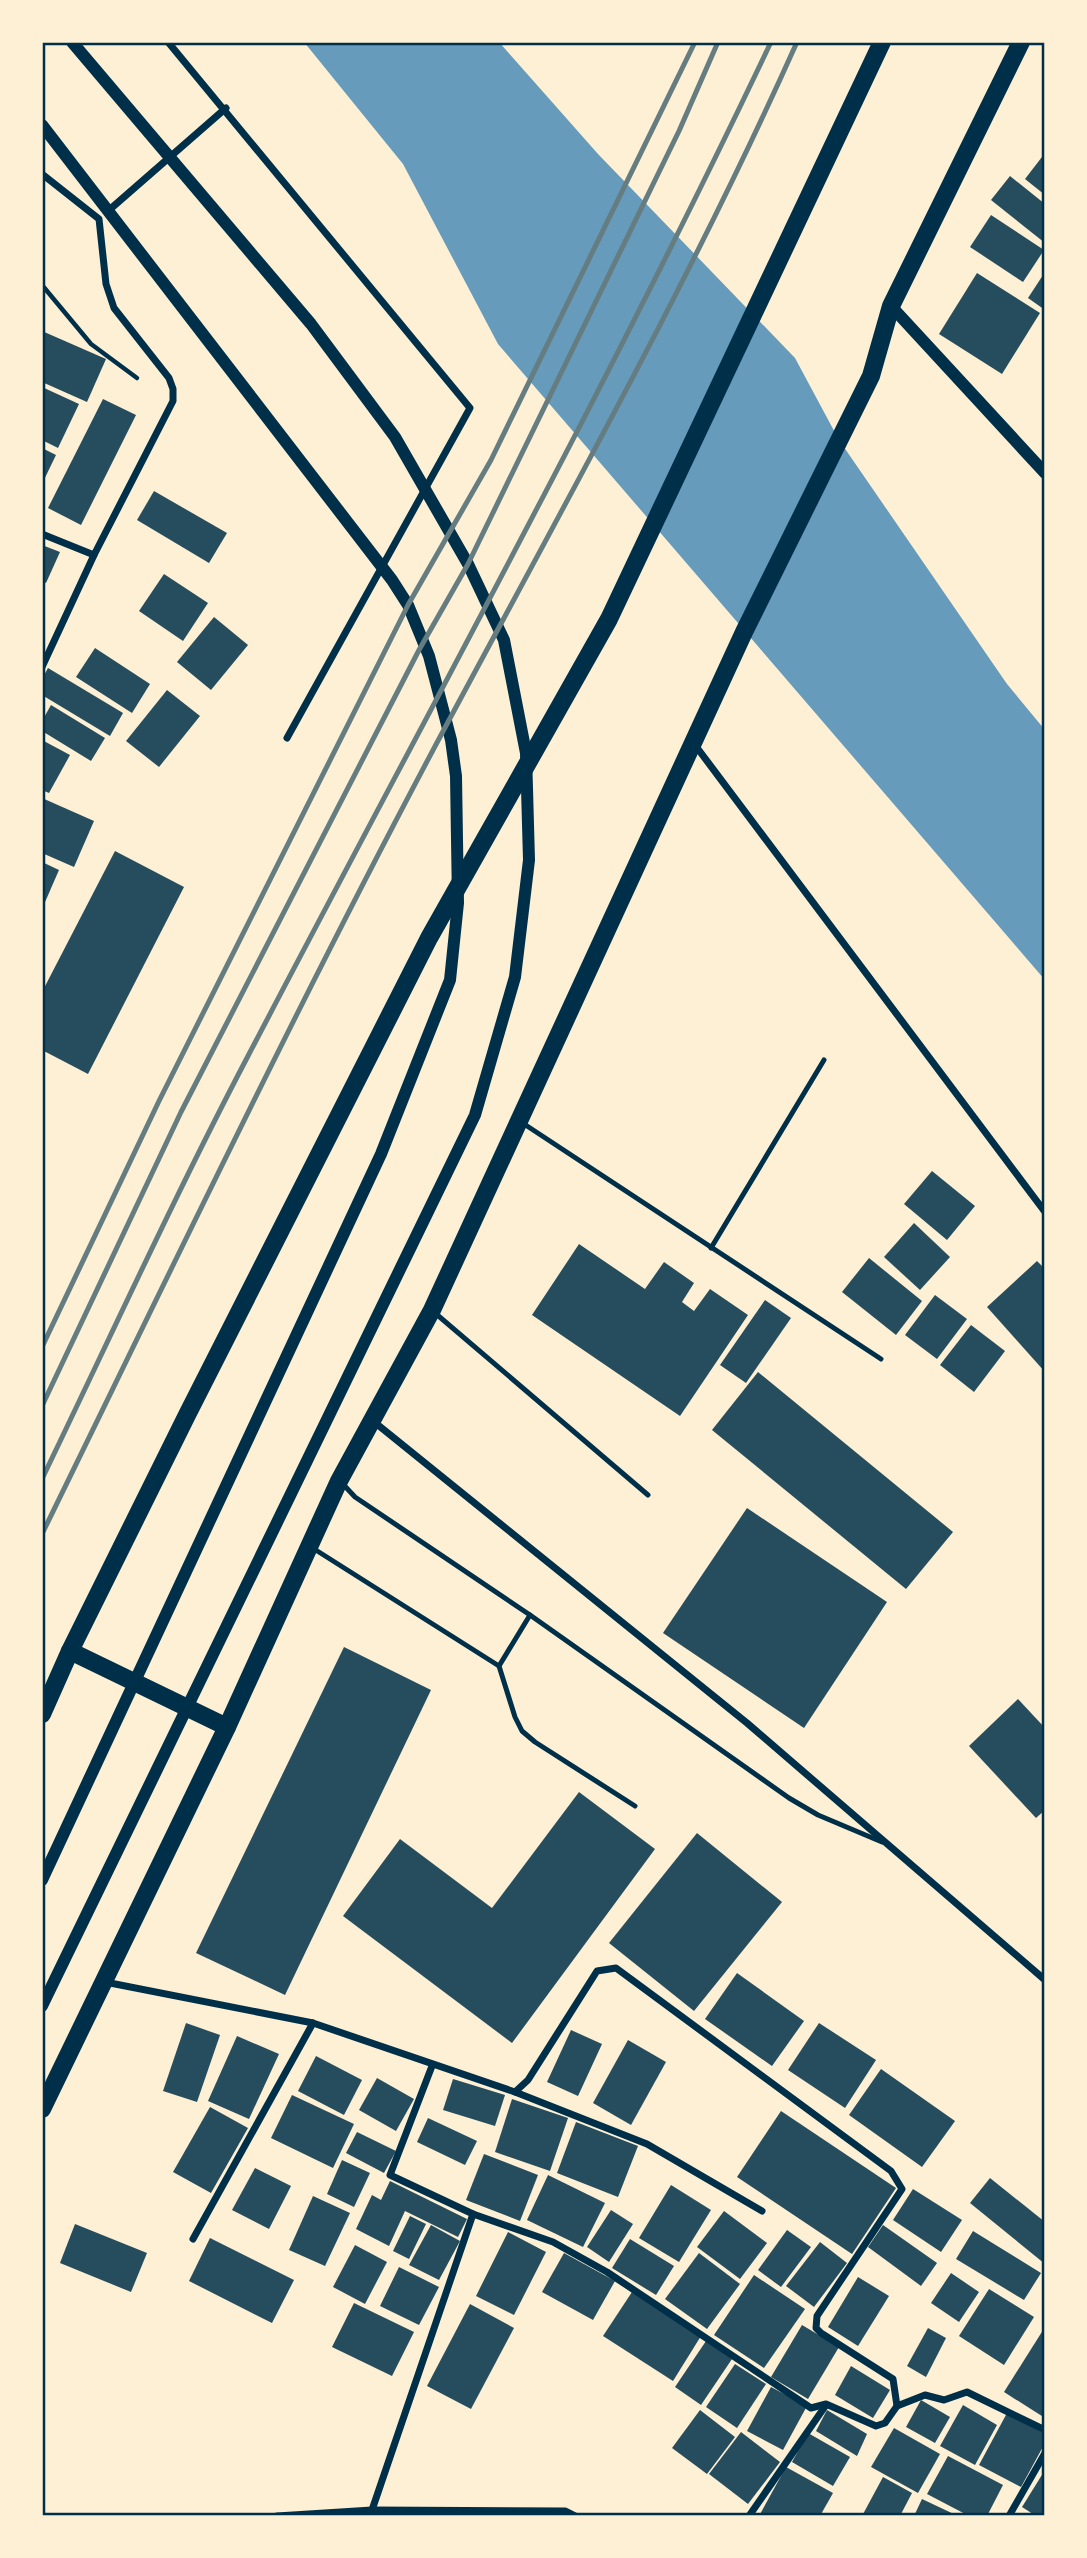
<svg xmlns="http://www.w3.org/2000/svg" width="1087" height="2558" viewBox="0 0 1087 2558" font-family="Jost,sans-serif">
	<style>
		.water { fill: #669bbc }
		.building { fill: #264d5e }
		.lines { fill: none; stroke-linecap: round; stroke-linejoin: round }
		.path { stroke: #003049; stroke-width: 4.5 }
		.service { stroke: #003049; stroke-width: 5 }
		.minor { stroke: #003049; stroke-width: 7 }
		.tertiary { stroke: #003049; stroke-width: 12 }
		.primary { stroke: #003049; stroke-width: 18 }
		.rail { stroke: #657d81; stroke-width: 5 }
		.neatline { fill: none; stroke: #003049; stroke-width: 2.5 }
	</style>
	<rect width="100%" height="100%" fill="#fdf0d5"/>
	<path class="water" d="M 304,42 L 499,42 L 598,154 L 795,358 L 839,440 L 1007,684 L 1045,730 L 1045,980 L 498,344 L 403,164 Z"/>
	<g class="building">
		<path d="M 1045,153 L 1045,195 L 1025,179 Z"/>
		<path d="M 1010,176 L 1045,204 L 1045,243 L 991,200 Z"/>
		<path d="M 991,215 L 1044,250 L 1023,282 L 970,247 Z"/>
		<path d="M 1045,272 L 1045,310 L 1028,298 Z"/>
		<path d="M 977,273 L 1040,313 L 1002,374 L 939,334 Z"/>
		<path d="M 42,331 L 106,359 L 87,402 L 42,382 Z"/>
		<path d="M 42,387 L 79,404 L 58,448 L 42,440 Z"/>
		<path d="M 103,399 L 136,415 L 81,525 L 48,508 Z"/>
		<path d="M 42,448 L 56,455 L 42,484 Z"/>
		<path d="M 154,491 L 227,533 L 209,563 L 137,520 Z"/>
		<path d="M 42,545 L 60,552 L 46,583 L 42,581 Z"/>
		<path d="M 164,574 L 208,603 L 183,641 L 139,611 Z"/>
		<path d="M 214,617 L 248,645 L 211,690 L 177,662 Z"/>
		<path d="M 95,648 L 150,684 L 132,713 L 76,677 Z"/>
		<path d="M 48,668 L 123,713 L 110,736 L 42,695 L 42,679 Z"/>
		<path d="M 167,690 L 200,716 L 159,767 L 126,741 Z"/>
		<path d="M 51,705 L 105,738 L 91,761 L 42,731 L 42,721 Z"/>
		<path d="M 42,740 L 70,755 L 49,793 L 42,790 Z"/>
		<path d="M 42,798 L 94,821 L 74,867 L 42,853 Z"/>
		<path d="M 115,851 L 184,887 L 88,1074 L 42,1050 L 42,992 Z"/>
		<path d="M 42,862 L 59,870 L 42,909 Z"/>
		<path d="M 932,1171 L 975,1206 L 947,1240 L 904,1204 Z"/>
		<path d="M 914,1223 L 950,1257 L 920,1290 L 884,1257 Z"/>
		<path d="M 579,1244 L 645,1289 L 664,1262 L 694,1283 L 682,1302 L 694,1311 L 710,1289 L 748,1315 L 680,1416 L 532,1315 Z"/>
		<path d="M 869,1258 L 922,1301 L 896,1335 L 842,1292 Z"/>
		<path d="M 1037,1261 L 1045,1269 L 1045,1372 L 987,1307 Z"/>
		<path d="M 935,1295 L 967,1319 L 937,1359 L 905,1335 Z"/>
		<path d="M 765,1300 L 791,1318 L 746,1383 L 720,1365 Z"/>
		<path d="M 971,1325 L 1005,1351 L 974,1392 L 940,1365 Z"/>
		<path d="M 758,1372 L 953,1532 L 906,1589 L 712,1430 Z"/>
		<path d="M 747,1508 L 887,1602 L 804,1728 L 663,1633 Z"/>
		<path d="M 344,1647 L 431,1690 L 285,1995 L 196,1953 Z"/>
		<path d="M 1018,1699 L 1045,1728 L 1045,1810 L 1036,1818 L 969,1746 Z"/>
		<path d="M 579,1792 L 655,1849 L 512,2043 L 343,1916 L 400,1839 L 492,1908 Z"/>
		<path d="M 697,1833 L 782,1902 L 694,2011 L 609,1943 Z"/>
		<path d="M 737,1973 L 804,2021 L 772,2066 L 705,2019 Z"/>
		<path d="M 186,2023 L 220,2035 L 197,2102 L 163,2091 Z"/>
		<path d="M 819,2023 L 876,2060 L 845,2108 L 788,2070 Z"/>
		<path d="M 571,2030 L 602,2044 L 578,2096 L 547,2082 Z"/>
		<path d="M 237,2036 L 279,2054 L 249,2119 L 208,2101 Z"/>
		<path d="M 628,2040 L 666,2062 L 631,2125 L 593,2103 Z"/>
		<path d="M 316,2056 L 362,2080 L 344,2115 L 298,2091 Z"/>
		<path d="M 881,2069 L 955,2121 L 922,2167 L 849,2115 Z"/>
		<path d="M 377,2078 L 414,2099 L 396,2131 L 359,2110 Z"/>
		<path d="M 453,2079 L 505,2095 L 495,2126 L 443,2110 Z"/>
		<path d="M 292,2095 L 354,2124 L 333,2168 L 271,2138 Z"/>
		<path d="M 512,2099 L 568,2118 L 550,2171 L 495,2152 Z"/>
		<path d="M 210,2107 L 248,2128 L 211,2193 L 173,2172 Z"/>
		<path d="M 781,2111 L 896,2188 L 852,2254 L 737,2177 Z"/>
		<path d="M 428,2118 L 477,2141 L 465,2165 L 417,2142 Z"/>
		<path d="M 576,2122 L 638,2146 L 618,2197 L 557,2173 Z"/>
		<path d="M 357,2132 L 396,2151 L 384,2173 L 346,2153 Z"/>
		<path d="M 484,2154 L 538,2175 L 520,2221 L 466,2200 Z"/>
		<path d="M 342,2160 L 370,2173 L 354,2207 L 327,2194 Z"/>
		<path d="M 255,2168 L 291,2186 L 269,2229 L 232,2210 Z"/>
		<path d="M 548,2175 L 605,2203 L 583,2247 L 527,2220 Z"/>
		<path d="M 990,2178 L 1045,2222 L 1045,2264 L 970,2203 Z"/>
		<path d="M 390,2181 L 467,2219 L 458,2237 L 405,2211 L 389,2246 L 356,2229 L 372,2195 L 381,2200 Z"/>
		<path d="M 671,2185 L 711,2210 L 679,2262 L 639,2238 Z"/>
		<path d="M 913,2189 L 962,2220 L 941,2252 L 893,2220 Z"/>
		<path d="M 313,2196 L 350,2213 L 325,2266 L 289,2250 Z"/>
		<path d="M 611,2210 L 633,2224 L 609,2262 L 587,2247 Z"/>
		<path d="M 724,2211 L 767,2243 L 740,2279 L 697,2247 Z"/>
		<path d="M 410,2216 L 426,2224 L 409,2259 L 393,2251 Z"/>
		<path d="M 75,2224 L 147,2253 L 131,2292 L 60,2263 Z"/>
		<path d="M 431,2225 L 460,2241 L 439,2280 L 409,2265 Z"/>
		<path d="M 883,2225 L 937,2263 L 921,2286 L 868,2247 Z"/>
		<path d="M 787,2230 L 811,2247 L 781,2287 L 758,2270 Z"/>
		<path d="M 973,2231 L 1041,2273 L 1024,2300 L 956,2259 Z"/>
		<path d="M 508,2232 L 546,2252 L 514,2315 L 476,2296 Z"/>
		<path d="M 210,2238 L 294,2280 L 272,2323 L 189,2281 Z"/>
		<path d="M 630,2239 L 674,2266 L 656,2295 L 612,2268 Z"/>
		<path d="M 820,2242 L 847,2263 L 814,2307 L 786,2286 Z"/>
		<path d="M 355,2245 L 387,2262 L 365,2304 L 333,2287 Z"/>
		<path d="M 564,2253 L 615,2281 L 593,2320 L 542,2292 Z"/>
		<path d="M 699,2253 L 740,2284 L 707,2329 L 665,2299 Z"/>
		<path d="M 399,2267 L 439,2287 L 419,2325 L 380,2306 Z"/>
		<path d="M 951,2273 L 979,2292 L 959,2322 L 931,2303 Z"/>
		<path d="M 754,2275 L 805,2309 L 764,2368 L 714,2335 Z"/>
		<path d="M 858,2277 L 889,2296 L 858,2346 L 828,2327 Z"/>
		<path d="M 989,2289 L 1034,2317 L 1004,2365 L 959,2336 Z"/>
		<path d="M 632,2292 L 701,2336 L 673,2381 L 603,2336 Z"/>
		<path d="M 354,2303 L 414,2332 L 392,2376 L 332,2347 Z"/>
		<path d="M 470,2304 L 514,2328 L 471,2409 L 427,2386 Z"/>
		<path d="M 802,2325 L 839,2347 L 808,2399 L 771,2377 Z"/>
		<path d="M 1045,2327 L 1045,2418 L 1004,2392 Z"/>
		<path d="M 928,2328 L 946,2338 L 926,2377 L 907,2366 Z"/>
		<path d="M 706,2341 L 732,2359 L 701,2405 L 675,2387 Z"/>
		<path d="M 735,2364 L 766,2384 L 737,2428 L 706,2407 Z"/>
		<path d="M 851,2366 L 890,2390 L 873,2418 L 835,2395 Z"/>
		<path d="M 771,2387 L 807,2406 L 783,2450 L 747,2431 Z"/>
		<path d="M 921,2400 L 950,2417 L 935,2443 L 906,2427 Z"/>
		<path d="M 963,2405 L 997,2425 L 975,2465 L 940,2446 Z"/>
		<path d="M 700,2410 L 735,2437 L 707,2474 L 672,2448 Z"/>
		<path d="M 827,2410 L 867,2434 L 857,2456 L 816,2431 Z"/>
		<path d="M 1007,2413 L 1045,2434 L 1045,2443 L 1021,2487 L 979,2465 Z"/>
		<path d="M 894,2428 L 940,2454 L 918,2493 L 871,2467 Z"/>
		<path d="M 741,2432 L 780,2462 L 748,2504 L 709,2474 Z"/>
		<path d="M 808,2433 L 850,2457 L 833,2486 L 792,2462 Z"/>
		<path d="M 948,2456 L 1003,2485 L 987,2516 L 969,2516 L 927,2494 Z"/>
		<path d="M 786,2467 L 833,2493 L 820,2516 L 759,2516 Z"/>
		<path d="M 1045,2470 L 1045,2516 L 1036,2516 L 1022,2507 Z"/>
		<path d="M 883,2477 L 912,2493 L 900,2516 L 862,2516 Z"/>
		<path d="M 922,2499 L 958,2516 L 914,2516 Z"/>
	</g>
	<g class="lines">
		<path class="path" d="M 42,285 L 91,344 L 137,378"/>
		<g class="service">
			<path d="M 521,1122 L 881,1359"/>
			<path d="M 711,1248 L 824,1060"/>
			<path d="M 435,1313 L 648,1495"/>
			<path d="M 341,1482 L 355,1497 L 530,1615 L 499,1666"/>
			<path d="M 311,1547 L 499,1666 L 515,1717 L 522,1731 L 535,1742 L 635,1806"/>
			<path d="M 530,1615 L 789,1798 L 818,1815 L 882,1842"/>
		</g>
		<g class="minor">
			<path d="M 168,42 L 470,408 L 287,738"/>
			<path d="M 42,174 L 99,219 L 106,284 L 114,308 L 169,378 L 173,389 L 173,401 L 94,555 L 42,667"/>
			<path d="M 108,211 L 226,108"/>
			<path d="M 42,534 L 94,555"/>
			<path d="M 695,745 L 1045,1212"/>
			<path d="M 373,1421 L 747,1723 L 1045,1980"/>
			<path d="M 105,1982 L 313,2023 L 515,2092 L 528,2080 L 597,1971 L 616,1968 L 891,2171 L 902,2189 L 817,2316 L 816,2328 L 821,2333 L 893,2379 L 897,2406 L 925,2395 L 944,2400 L 967,2392 L 1045,2430"/>
			<path d="M 515,2092 L 647,2144 L 762,2211"/>
			<path d="M 473,2214 L 553,2242 L 607,2272 L 811,2408 L 826,2404 L 876,2426 L 885,2423 L 897,2406"/>
			<path d="M 193,2239 L 313,2023"/>
			<path d="M 372,2510 L 473,2214 L 390,2175 L 432,2066"/>
			<path d="M 277,2516 L 372,2510 L 565,2511 L 575,2516"/>
			<path d="M 749,2516 L 826,2405"/>
			<path d="M 1009,2516 L 1045,2453"/>
		</g>
		<g class="tertiary">
			<path d="M 42,125 L 392,580 L 408,605 L 429,656 L 451,740 L 456,776 L 458,903 L 450,980 L 381,1154 L 42,1880"/>
			<path d="M 891,306 L 1045,473"/>
			<path d="M 42,2006 L 475,1115 L 515,977 L 529,860 L 526,753 L 504,640 L 468,564 L 395,437 L 311,324 L 72,42"/>
		</g>
		<g class="primary">
			<path d="M 70,1651 L 227,1727"/>
			<path d="M 42,1714 L 70,1651 L 187,1415 L 429,938 L 609,619 L 882,42"/>
			<path d="M 42,2109 L 227,1727 L 339,1481 L 432,1310 L 744,632 L 871,376 L 891,306 L 1021,42"/>
		</g>
		<g class="rail">
			<path d="M 42,1347 L 159,1101 L 408,605 L 491,460 L 695,42"/>
			<path d="M 42,1406 L 181,1112 L 419,650 L 468,564 L 679,131 L 718,42"/>
			<path d="M 42,1479 C 110,1338 175,1195 248,1056 C 424,719 608,386 771,42"/>
			<path d="M 42,1534 C 175,1262 305,989 448,722 C 568,498 693,275 797,42"/>
		</g>
	</g>
	<rect width="1087" height="2558" fill="none" stroke="#fdf0d5" stroke-width="88"/>
	<rect x="44" y="44" width="999" height="2470" class="neatline"/>
</svg>
